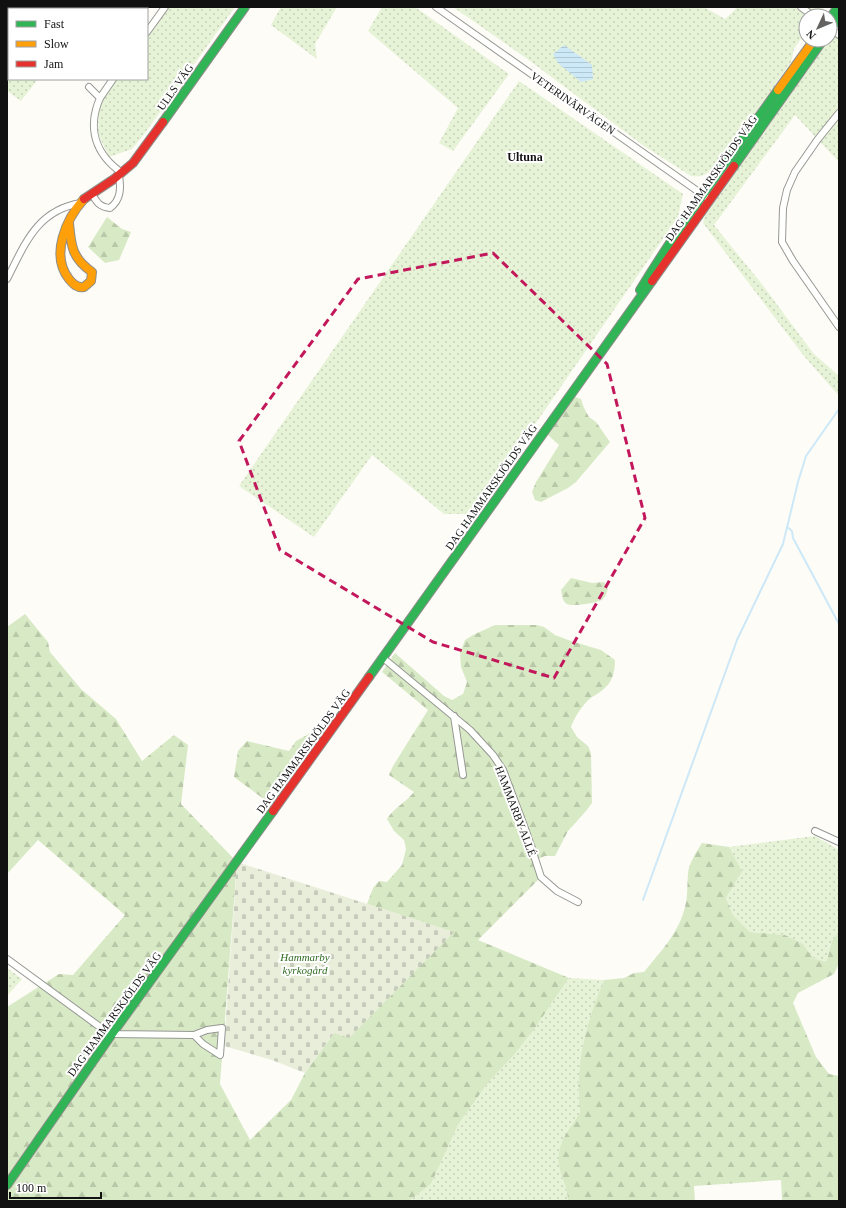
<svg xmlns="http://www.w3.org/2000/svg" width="846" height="1208" viewBox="0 0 846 1208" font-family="Georgia,serif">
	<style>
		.green { fill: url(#green-dots) }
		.forest { fill: url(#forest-firs) }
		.cemetery { fill: url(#cemetery-stones) }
		.water { fill: url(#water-rules) }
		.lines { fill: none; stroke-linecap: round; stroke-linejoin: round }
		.stream { stroke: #cde8f7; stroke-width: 2 }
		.street-casing { stroke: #979795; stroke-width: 8 }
		.fast-casing { stroke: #8e8d8b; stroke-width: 10 }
		.slow-casing { stroke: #8e8d8b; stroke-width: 10 }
		.jam-casing { stroke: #8e8d8b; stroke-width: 10 }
		.street { stroke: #fffffe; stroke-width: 6 }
		.fast { stroke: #30b455; stroke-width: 8 }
		.slow { stroke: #ff9f0a; stroke-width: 8 }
		.jam { stroke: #e5322d; stroke-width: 8 }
		.marked { fill: none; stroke: #c2185b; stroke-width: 3; stroke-dasharray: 8 5; stroke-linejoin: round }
		.labels { text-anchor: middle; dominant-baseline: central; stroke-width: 4; stroke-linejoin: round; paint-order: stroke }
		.street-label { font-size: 11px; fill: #111; stroke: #fff }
		.park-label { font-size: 11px; font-style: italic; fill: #2f6b1f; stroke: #fff }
		.neighbourhood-label { font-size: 12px; font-weight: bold; fill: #111; stroke: #fff }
	</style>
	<defs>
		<pattern id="green-dots" width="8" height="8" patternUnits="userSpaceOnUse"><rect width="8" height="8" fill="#e7f3d7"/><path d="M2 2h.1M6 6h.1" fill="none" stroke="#c5cfb8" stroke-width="1.8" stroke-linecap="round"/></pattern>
		<pattern id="forest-firs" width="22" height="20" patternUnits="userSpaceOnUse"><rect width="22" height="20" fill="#d8eac5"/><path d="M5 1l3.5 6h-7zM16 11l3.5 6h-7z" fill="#b8c8a8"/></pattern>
		<pattern id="cemetery-stones" width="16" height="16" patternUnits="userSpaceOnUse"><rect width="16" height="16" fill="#e9eedb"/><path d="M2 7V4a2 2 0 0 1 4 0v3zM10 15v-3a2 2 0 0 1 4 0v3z" fill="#c7cbbb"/></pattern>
		<pattern id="water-rules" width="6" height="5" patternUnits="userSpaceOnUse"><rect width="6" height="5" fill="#cde8f7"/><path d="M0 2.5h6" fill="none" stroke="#afc6d3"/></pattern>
	</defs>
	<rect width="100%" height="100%" fill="#fdfcf7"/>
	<g class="green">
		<path d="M 168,7 L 235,7 L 145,133 L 132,149 L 109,157 L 98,134 L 99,108 L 108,91 L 117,79 L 147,79 L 147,37 Z"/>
		<path d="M 281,7 L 337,7 L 315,44 L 317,59 L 271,25 Z"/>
		<path d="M 382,7 L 415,7 L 509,74 L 453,151 L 439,143 L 458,108 L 368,31 Z"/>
		<path d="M 453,7 L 704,7 L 725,19 L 738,7 L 826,7 L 818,12 L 816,16 L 806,16 L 806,31 L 794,49 L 791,62 L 717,167 C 707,173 703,178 691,176 L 644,146 L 526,58 Z"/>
		<path d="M 7,33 L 9,34 L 9,79 L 38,79 L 21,101 L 7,91 Z"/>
		<path d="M 832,36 L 839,36 L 839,162 L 795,115 L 714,225 L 761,283 L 813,353 L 839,376 L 839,396 L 804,356 L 703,223 L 705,216 Z"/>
		<path d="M 519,81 L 683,194 L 678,217 L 471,517 L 465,514 L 444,514 L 372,455 L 314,537 L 239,486 Z"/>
		<path d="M 815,836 L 839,850 L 839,933 L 830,945 L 829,955 L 826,962 L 813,958 L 803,944 L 785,935 L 750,932 L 733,915 L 726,898 L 742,871 L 729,847 Z"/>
		<path d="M 7,968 L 22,979 L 7,996 Z"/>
		<path d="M 569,978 L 604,980 C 586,1021 574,1068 580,1113 C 566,1134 554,1147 561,1174 C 564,1182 568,1192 568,1201 L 409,1201 L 431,1184 L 458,1125 L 487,1084 L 514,1055 L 533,1031 Z"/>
	</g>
	<g class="forest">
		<path d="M 107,217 L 122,229 L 131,232 L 119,260 L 105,263 L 88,247 Z"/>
		<path d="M 575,397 L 581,399 L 584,408 L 589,417 L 596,422 L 610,442 L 576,482 L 568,488 L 541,502 L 535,500 L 532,492 L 536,482 L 559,445 L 548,435 L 563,412 Z"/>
		<path d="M 571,578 L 592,583 L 604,582 L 608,588 C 607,592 606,596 603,599 C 599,603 571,607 567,604 C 562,601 562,595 561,590 Z"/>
		<path d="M 25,614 L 48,642 L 50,652 L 81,689 L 116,719 L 142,761 L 174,735 L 188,745 L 181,804 L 237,862 L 220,1084 L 250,1140 L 291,1100 L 305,1073 L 334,1033 L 453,932 L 367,904 L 373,888 L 379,881 L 387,882 L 402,865 L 406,849 L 404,840 L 394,831 L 387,819 C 394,808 406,802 414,792 L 389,775 L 393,766 L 428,710 L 382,672 L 395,653 L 444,696 L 452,700 L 463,694 L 467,682 L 461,667 L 460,653 L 465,640 L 473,635 L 495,625 L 537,625 L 544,627 L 555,635 L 571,641 L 601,650 L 615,660 C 615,673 612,684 600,692 C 598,694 595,695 592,697 C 583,704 575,716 571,727 L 577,737 L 588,746 L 591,753 L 592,803 L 586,811 L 568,831 L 555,856 L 545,856 L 535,860 L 541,877 L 478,940 L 569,978 L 533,1031 L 514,1055 L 487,1084 L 458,1125 L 431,1184 L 409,1201 L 363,1200 L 362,1201 L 7,1201 L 7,1007 L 59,974 L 73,975 L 125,915 L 38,840 L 7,874 L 7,627 Z"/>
		<path d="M 321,727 L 265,800 L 234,777 L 238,751 L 247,741 L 289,751 L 296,741 Z"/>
		<path d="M 702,843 L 729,847 L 742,871 L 726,898 L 733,915 L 750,932 L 785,935 L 803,944 L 813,958 L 826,962 C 832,950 827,943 839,933 L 839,963 L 834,974 L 798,993 L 793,1003 L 816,1057 L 829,1074 L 839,1076 L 839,1201 L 782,1201 L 781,1180 L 694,1186 L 695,1201 L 568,1201 C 568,1192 564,1182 561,1174 C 553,1147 566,1134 580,1113 C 574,1068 586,1021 604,980 L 624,978 L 634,973 L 644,972 C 660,952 679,933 685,907 C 688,896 687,885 688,873 C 689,863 697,851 702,843 Z"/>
	</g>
	<path class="cemetery" d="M 237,862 L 454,932 L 349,1038 L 334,1033 L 305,1073 L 272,1060 L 224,1046 Z"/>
	<path class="water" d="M 564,45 L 592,65 L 593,79 L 581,82 L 558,63 L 553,54 Z"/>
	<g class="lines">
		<g class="stream">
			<path d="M 787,527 L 792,531 L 793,538 L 839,624"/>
			<path d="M 643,900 L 737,640 L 783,544 L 798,482 L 806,456 L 839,409"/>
		</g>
		<g class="street-casing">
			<g id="street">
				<path d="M 436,7 L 706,197"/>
				<path d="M 801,7 L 813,16"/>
				<path d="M 830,28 L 839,35"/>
				<path d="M 147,32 L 165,7"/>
				<path d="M 89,87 L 100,98 C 87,128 95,154 122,173"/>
				<path d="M 100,98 L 113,79"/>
				<path d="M 839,113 L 818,139 L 795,172 L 787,190 L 783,208 L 782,242 L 793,261 L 839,327"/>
				<path d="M 92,194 C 97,203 100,207 110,208 C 121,200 121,188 119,176"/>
				<path d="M 7,279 C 25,244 37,210 81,203"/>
				<path d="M 383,658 L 470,730 L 493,755 L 503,770 L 527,834 L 541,877 L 557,891 L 578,902"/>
				<path d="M 454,716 L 463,775"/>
				<path d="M 815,831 L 839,842"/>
				<path d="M 7,959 L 100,1027 L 112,1034 L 194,1035 L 203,1044 L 220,1055 L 222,1028 L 207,1030 L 194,1035"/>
			</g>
		</g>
		<g class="fast-casing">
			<g id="fast">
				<path d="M 830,18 L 838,7"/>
				<path d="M 830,30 L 839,17"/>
				<path d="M 163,122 L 245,7"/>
				<path d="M 734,166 L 823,40"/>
				<path d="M 640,290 C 682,221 731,156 778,90"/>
				<path d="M 369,677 L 652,281"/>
				<path d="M 7,1185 L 112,1034 L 273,811"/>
			</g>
		</g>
		<g class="slow-casing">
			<g id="slow">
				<path d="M 778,90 L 814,40"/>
				<path d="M 69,223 C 71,246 72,258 92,272 L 91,281 L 84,287 C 77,288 73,284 69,279 C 50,255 66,219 84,199"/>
			</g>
		</g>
		<g class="jam-casing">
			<g id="jam">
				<path d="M 84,199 L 114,179 L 133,163 L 163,122"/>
				<path d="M 652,281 L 734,166"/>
				<path d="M 273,811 L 369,677"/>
			</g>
		</g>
		<use href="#street" class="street"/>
		<use href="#fast" class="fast"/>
		<use href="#slow" class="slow"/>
		<use href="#jam" class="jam"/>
	</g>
	<path class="marked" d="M 493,253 L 607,364 L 645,518 L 554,678 L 433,642 L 280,550 L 239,441 L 358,279 Z"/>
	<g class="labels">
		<g class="street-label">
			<text transform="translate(175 87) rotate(-55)">ULLS VÄG</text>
			<text transform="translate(573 103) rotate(35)">VETERINÄRVÄGEN</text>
			<text transform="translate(711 178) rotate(-55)">DAG HAMMARSKJÖLDS VÄG</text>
			<text transform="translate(491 487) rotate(-55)">DAG HAMMARSKJÖLDS VÄG</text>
			<text transform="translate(303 751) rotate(-54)">DAG HAMMARSKJÖLDS VÄG</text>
			<text transform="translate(516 811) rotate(69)">HAMMARBY ALLÉ</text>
			<text transform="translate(114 1014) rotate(-54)">DAG HAMMARSKJÖLDS VÄG</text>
		</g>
		<g class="park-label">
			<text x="305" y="957">Hammarby<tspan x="305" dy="13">kyrkogård</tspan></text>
		</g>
		<g class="neighbourhood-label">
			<text x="525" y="157">Ultuna</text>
		</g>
	</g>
	<rect width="846" height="1208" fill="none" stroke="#111111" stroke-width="16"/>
	<rect x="8" y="8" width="140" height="72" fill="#ffffff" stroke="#a0a0a0"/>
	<rect x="16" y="21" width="20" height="6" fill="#30b455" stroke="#a0a0a0"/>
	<text x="44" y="28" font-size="12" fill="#111111">Fast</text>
	<rect x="16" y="41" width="20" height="6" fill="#ff9f0a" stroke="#a0a0a0"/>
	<text x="44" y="48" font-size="12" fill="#111111">Slow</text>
	<rect x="16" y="61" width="20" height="6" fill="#e5322d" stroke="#a0a0a0"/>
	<text x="44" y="68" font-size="12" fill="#111111">Jam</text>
	<g transform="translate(818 28) rotate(226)"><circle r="19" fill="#ffffff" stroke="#a0a0a0"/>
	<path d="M0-3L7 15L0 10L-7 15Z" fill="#646362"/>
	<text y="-6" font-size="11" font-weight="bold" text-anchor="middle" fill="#111111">N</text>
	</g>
	<path d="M10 1192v6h91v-6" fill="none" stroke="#111111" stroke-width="2"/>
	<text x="16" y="1192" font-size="12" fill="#111111" stroke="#ffffff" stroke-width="3" paint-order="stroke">100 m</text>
</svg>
